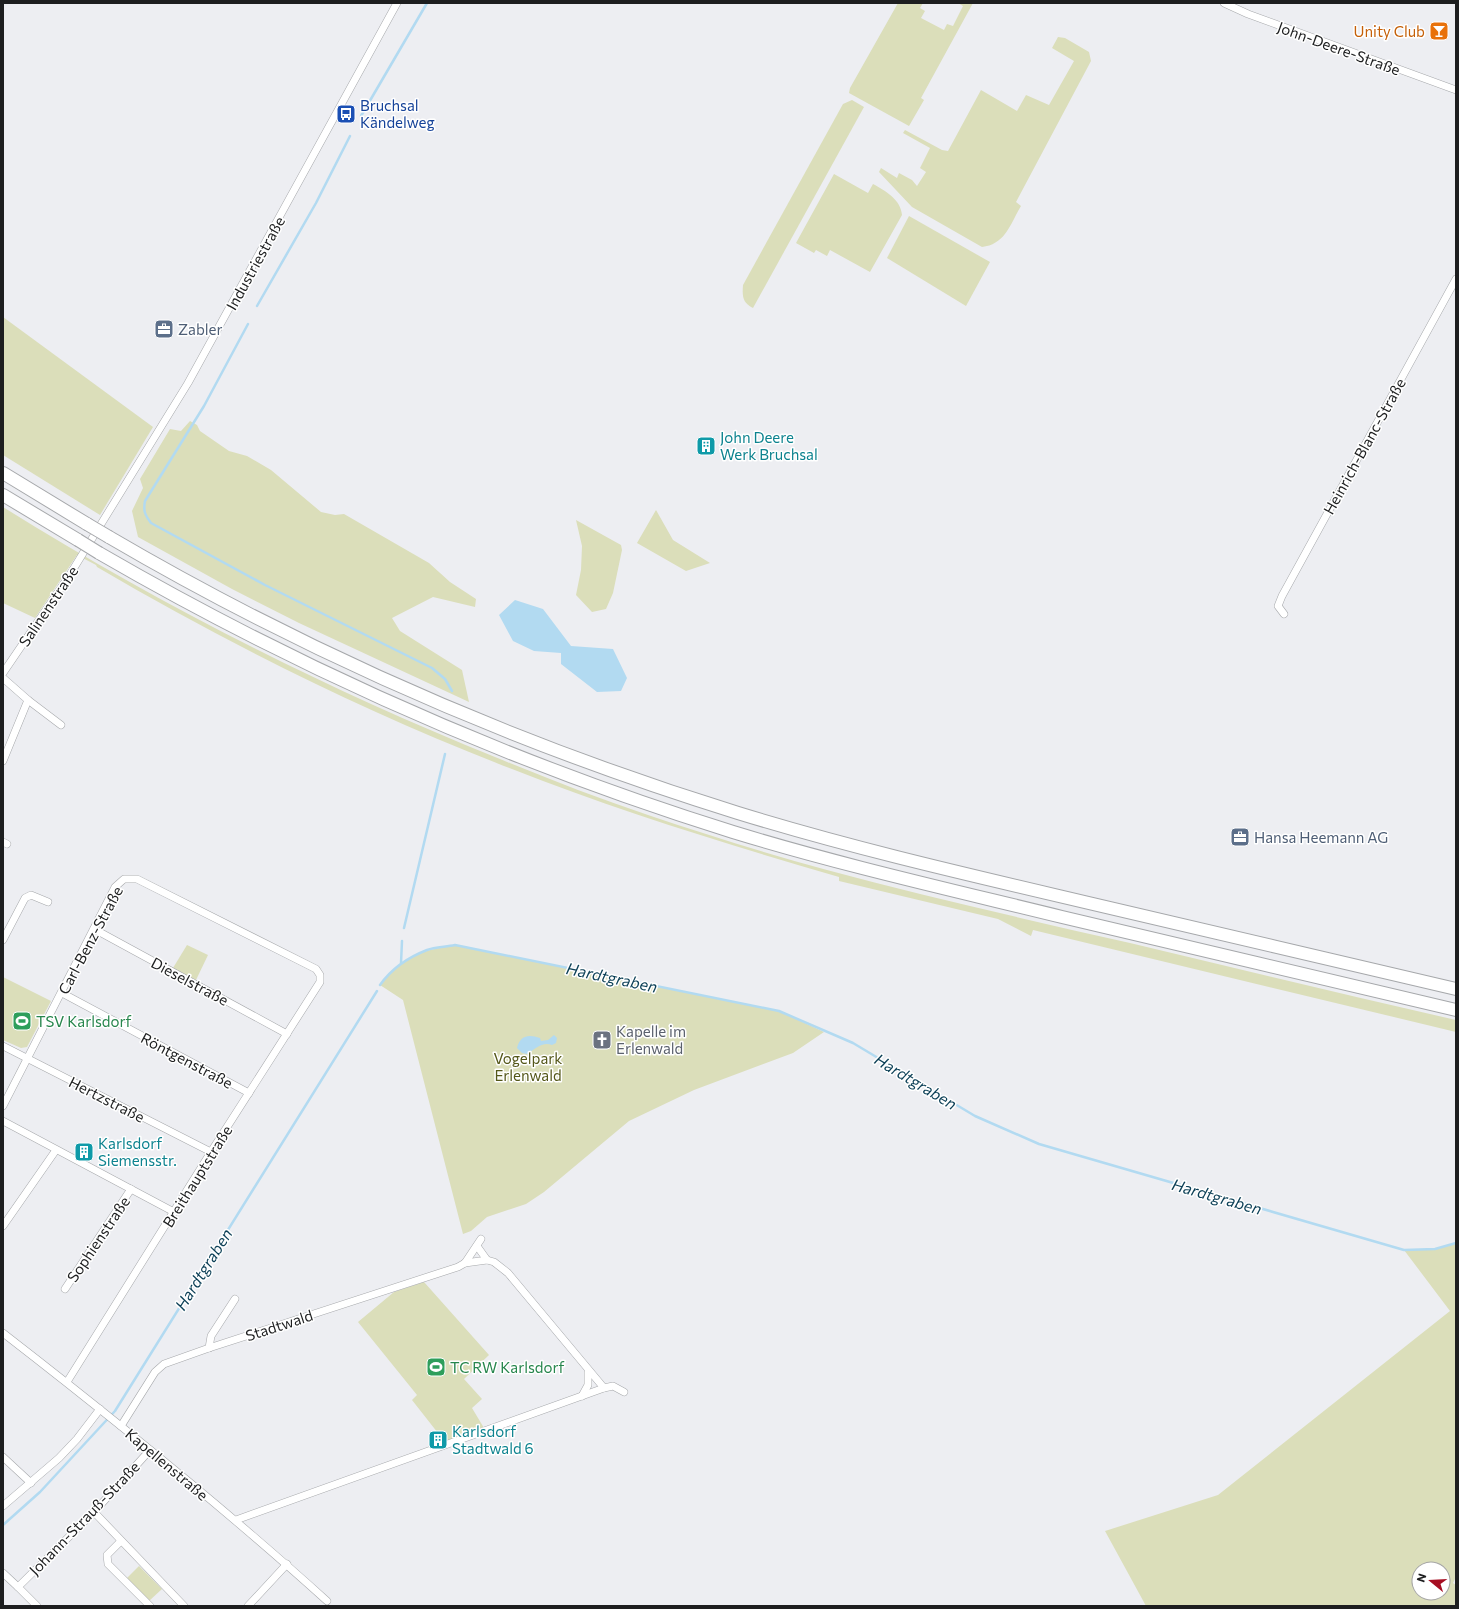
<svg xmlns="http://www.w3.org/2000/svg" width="1459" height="1609" viewBox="0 0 1459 1609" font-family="Commissioner,sans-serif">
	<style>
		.green { fill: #dbdeba; fill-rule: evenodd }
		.water { fill: #b2daf1 }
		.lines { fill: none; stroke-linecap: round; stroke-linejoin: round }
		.stream { stroke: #b2daf1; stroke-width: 2.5 }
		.street-casing { stroke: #a6a8ab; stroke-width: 8 }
		.highway-casing { stroke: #a6a8ab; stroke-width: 14 }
		.street { stroke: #fff; stroke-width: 7 }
		.highway { stroke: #fff; stroke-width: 12 }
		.highway-bridge-casing { stroke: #a6a8ab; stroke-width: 14; stroke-linecap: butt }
		.highway-bridge { stroke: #fff; stroke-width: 12 }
		.labels { text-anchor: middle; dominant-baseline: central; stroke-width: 3; stroke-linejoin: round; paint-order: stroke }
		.food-label { font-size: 15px; fill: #c56008; stroke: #fff; text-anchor: end }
		.street-label { font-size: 15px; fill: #1d1e1f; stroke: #fff }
		.transit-label { font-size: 15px; fill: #164399; stroke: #fff; text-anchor: start }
		.service-label { font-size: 15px; fill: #4e5e75; stroke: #fff; text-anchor: start }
		.culture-label { font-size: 15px; fill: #0d838f; stroke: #fff; text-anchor: start }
		.leisure-label { font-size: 15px; fill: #27864d; stroke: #fff; text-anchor: start }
		.worship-label { font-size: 15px; fill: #5b616d; stroke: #fff; text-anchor: start }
		.park-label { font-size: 15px; fill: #545719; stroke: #fff }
		.water-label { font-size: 16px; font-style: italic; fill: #0b3f56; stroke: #fff }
	</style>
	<rect width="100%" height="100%" fill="#edeef2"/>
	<g class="green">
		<path d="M 898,3 L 923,3 L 920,8 L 925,11 L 921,18 L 944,30 L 947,24 L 953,26 L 963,6 L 958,3 L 973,3 L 921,98 L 924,100 L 909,126 L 849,93 L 850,88 Z"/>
		<path d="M 1058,37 L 1065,38 L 1089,52 L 1091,61 L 1016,202 L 1021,206 C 1010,224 1006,244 982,247 L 912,207 L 879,172 L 881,168 L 897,178 L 899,173 L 912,180 L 917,186 L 926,172 L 920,168 L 930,148 L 903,133 L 905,130 L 942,150 L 948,151 L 981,90 L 1017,111 L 1026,95 L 1049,105 L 1074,61 L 1052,48 Z"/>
		<path d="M 852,100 L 864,107 L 753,308 C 743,303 742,297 743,285 L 843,104 Z"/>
		<path d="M 834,174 L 868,193 L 873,184 C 886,191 901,200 902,215 L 870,272 L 830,250 L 827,256 L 816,250 L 814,253 L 796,243 Z"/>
		<path d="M 909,216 L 990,262 L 966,306 L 887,258 Z"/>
		<path d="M 3,317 L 153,427 L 100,515 L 3,455 Z"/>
		<path d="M 190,421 L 197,425 L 200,431 L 229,451 L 247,456 L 271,470 L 321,512 L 335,515 L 344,514 L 429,563 L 450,582 L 476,599 L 475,607 L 433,597 L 392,618 L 400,631 L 462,670 L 469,702 L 299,623 L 232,589 L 138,537 L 132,511 L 143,488 L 140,479 L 170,429 L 181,431 Z"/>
		<path d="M 3,507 C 160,605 324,688 495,757 C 546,778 597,798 648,815 C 708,835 767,854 827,870 C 927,897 1029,920 1130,943 C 1239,969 1347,995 1456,1020 L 1456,1032 L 1033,930 L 1031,936 L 998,919 L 839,881 L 839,877 C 729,845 619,811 512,769 C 369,714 230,645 97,567 L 96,565 L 77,555 L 35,618 L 3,603 Z"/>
		<path d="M 656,510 L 673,540 L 710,563 L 686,571 L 637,543 Z"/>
		<path d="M 576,520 L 621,545 L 622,550 L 613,593 L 606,609 L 592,612 L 576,595 L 581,570 L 582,546 Z"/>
		<path d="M 187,945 L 208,955 L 196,980 L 173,968 Z"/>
		<path d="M 455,945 L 779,1011 L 824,1032 L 793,1053 L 694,1090 L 629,1121 L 544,1192 L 526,1204 L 487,1217 L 471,1231 L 463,1234 L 403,1000 L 380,985 C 401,957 422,950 455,945 Z"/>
		<path d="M 3,977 L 51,1001 L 27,1047 L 21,1048 L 3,1040 Z"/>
		<path d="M 1456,1243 L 1456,1577 L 1453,1583 L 1456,1585 L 1456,1606 L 1146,1606 L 1105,1531 L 1218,1495 L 1450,1311 L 1404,1250 L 1435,1249 ZM 1419,1569 L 1443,1569 L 1443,1593 L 1419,1593 Z"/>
		<path d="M 424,1282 L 489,1355 L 464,1379 L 482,1399 L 472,1408 L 484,1428 L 445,1442 L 412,1400 L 417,1395 L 358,1322 L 394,1292 Z"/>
		<path d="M 139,1566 L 162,1589 L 149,1601 L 127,1578 Z"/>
	</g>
	<g class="water">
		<path d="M 515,600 L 543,609 L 571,646 L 613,649 L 627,678 L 621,691 L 597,692 L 561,664 L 561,653 L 534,651 L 513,641 L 499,615 Z"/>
		<path d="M 554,1035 L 557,1038 L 556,1043 L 552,1045 C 543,1041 535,1049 527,1054 L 522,1053 L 517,1048 C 520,1035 529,1034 540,1038 L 541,1041 L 548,1040 Z"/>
	</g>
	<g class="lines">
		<g class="stream">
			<path d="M 361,116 L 427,3"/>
			<path d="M 257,306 L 316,203 L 350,136"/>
			<path d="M 248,324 L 204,406 L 145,501 C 143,511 145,515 151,523 L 265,585 L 432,668 L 445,679 L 452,691"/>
			<path d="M 404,928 L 445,754"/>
			<path d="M 401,963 L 402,941"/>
			<path d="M 380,985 C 392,968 409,957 427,950 C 435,947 446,947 455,945 L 779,1011 L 853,1043 L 975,1116 L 1039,1144 L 1404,1250 L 1435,1249 L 1456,1243"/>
			<path d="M 3,1525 L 40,1492 L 115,1411 L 377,991"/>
		</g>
		<g class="street-casing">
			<g id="street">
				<path d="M 1224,3 L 1248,14 L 1456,90"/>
				<path d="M 1284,614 L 1278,606 L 1282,596 L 1456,279"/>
				<path d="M 3,673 L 69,576 L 188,383 L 397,3"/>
				<path d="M 3,678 L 28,700 L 61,725"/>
				<path d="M 3,761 L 28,700"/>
				<path d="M 3,842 L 7,844"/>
				<path d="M 94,929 L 287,1034"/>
				<path d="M 3,940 L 25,898 L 31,895 L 48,902"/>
				<path d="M 62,993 L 249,1093"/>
				<path d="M 3,1046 L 211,1152"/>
				<path d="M 3,1106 L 115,887 L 124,879 L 137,879 L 316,969 L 320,975 L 320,982 L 211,1152 L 67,1382"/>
				<path d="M 3,1121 L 174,1212"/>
				<path d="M 3,1226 L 56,1150"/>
				<path d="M 487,1260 L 494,1262 L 508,1273 L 604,1388 L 613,1386 L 624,1392"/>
				<path d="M 465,1263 L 487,1260 L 477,1246"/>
				<path d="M 65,1289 L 131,1189"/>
				<path d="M 3,1333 C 114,1419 223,1507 327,1601"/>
				<path d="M 209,1348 L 211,1336 L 235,1299"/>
				<path d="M 582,1396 L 588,1385 L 588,1372"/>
				<path d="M 121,1426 L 155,1372 L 164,1364 L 209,1348 L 458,1267 L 465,1263 L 481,1239"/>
				<path d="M 3,1457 L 31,1483"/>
				<path d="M 3,1506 L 59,1458 L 77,1439 L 100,1409"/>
				<path d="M 94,1512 L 184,1606"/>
				<path d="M 236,1520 L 604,1388"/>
				<path d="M 121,1541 L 107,1555 L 108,1564 L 150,1606"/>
				<path d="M 3,1573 L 18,1587"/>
				<path d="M 37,1606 L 18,1587 L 94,1512 L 150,1450"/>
				<path d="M 248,1606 L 287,1564"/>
			</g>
		</g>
		<g class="highway-casing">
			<g id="highway">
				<path d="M 3,473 L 87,524"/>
				<path d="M 3,495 L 78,540"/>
				<path d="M 109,537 C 307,653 519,745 738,813 C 855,849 974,876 1093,904 C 1214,932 1335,961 1456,989"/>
				<path d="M 99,553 C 299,669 512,763 733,832 C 841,865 952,890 1062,917 C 1193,948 1325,979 1456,1010"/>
			</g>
		</g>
		<use href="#street" class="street"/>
		<use href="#highway" class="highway"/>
		<g class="highway-bridge-casing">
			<g id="highway-bridge">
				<path d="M 87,524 L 109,537"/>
				<path d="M 78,540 L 99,553"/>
			</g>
		</g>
		<use href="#highway-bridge" class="highway-bridge"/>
	</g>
	<defs>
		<g id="bar-square" transform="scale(1)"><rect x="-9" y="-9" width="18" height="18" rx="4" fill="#e8710a" stroke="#fff"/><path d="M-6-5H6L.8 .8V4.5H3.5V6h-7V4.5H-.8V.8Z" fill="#fff"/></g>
		<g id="bus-square" transform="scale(1)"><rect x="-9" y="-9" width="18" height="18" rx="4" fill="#1a4fb4" stroke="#fff"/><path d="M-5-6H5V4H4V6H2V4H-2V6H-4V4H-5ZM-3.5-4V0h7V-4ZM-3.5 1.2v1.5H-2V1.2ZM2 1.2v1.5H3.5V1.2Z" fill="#fff"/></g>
		<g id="office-square" transform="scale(1)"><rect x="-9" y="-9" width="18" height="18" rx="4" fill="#5c6f8a" stroke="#fff"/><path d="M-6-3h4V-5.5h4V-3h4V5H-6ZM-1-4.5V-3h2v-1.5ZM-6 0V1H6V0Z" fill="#fff"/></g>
		<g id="building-square" transform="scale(1)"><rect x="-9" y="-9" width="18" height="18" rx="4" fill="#0f9aa8" stroke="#fff"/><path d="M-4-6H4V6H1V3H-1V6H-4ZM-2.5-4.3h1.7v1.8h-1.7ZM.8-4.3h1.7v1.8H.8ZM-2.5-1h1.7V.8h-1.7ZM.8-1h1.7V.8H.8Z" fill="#fff"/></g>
		<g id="stadium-square" transform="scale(1)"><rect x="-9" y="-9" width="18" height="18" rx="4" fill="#2e9e5b" stroke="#fff"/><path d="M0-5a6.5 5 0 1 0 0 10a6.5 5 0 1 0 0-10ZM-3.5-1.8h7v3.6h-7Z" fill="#fff"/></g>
		<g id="church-square" transform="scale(1)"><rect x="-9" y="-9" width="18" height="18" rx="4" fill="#6b7280" stroke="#fff"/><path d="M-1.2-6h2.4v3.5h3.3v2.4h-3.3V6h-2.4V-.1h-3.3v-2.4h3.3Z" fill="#fff"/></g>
	</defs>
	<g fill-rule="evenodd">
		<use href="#bar-square" x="1439" y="31"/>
		<use href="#bus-square" x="346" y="114"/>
		<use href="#office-square" x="164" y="329"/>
		<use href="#building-square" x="706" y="446"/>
		<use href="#office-square" x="1240" y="837"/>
		<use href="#stadium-square" x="22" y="1021"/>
		<use href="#church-square" x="602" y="1040"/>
		<use href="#building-square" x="84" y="1152"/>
		<use href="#stadium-square" x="436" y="1367"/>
		<use href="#building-square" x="438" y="1440"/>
	</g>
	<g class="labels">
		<g class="food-label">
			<text x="1425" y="31">Unity Club</text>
		</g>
		<g class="street-label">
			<text transform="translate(1339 48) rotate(20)">John-Deere-Straße</text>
			<text transform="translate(255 263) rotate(-61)">Industriestraße</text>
			<text transform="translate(1364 446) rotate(-61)">Heinrich-Blanc-Straße</text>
			<text transform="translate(48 606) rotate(-56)">Salinenstraße</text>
			<text transform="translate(90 940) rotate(-62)">Carl-Benz-Straße</text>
			<text transform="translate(190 981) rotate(28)">Dieselstraße</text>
			<text transform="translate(187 1060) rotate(28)">Röntgenstraße</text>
			<text transform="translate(107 1099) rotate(27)">Hertzstraße</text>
			<text transform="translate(197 1176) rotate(-58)">Breithauptstraße</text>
			<text transform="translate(98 1239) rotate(-56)">Sophienstraße</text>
			<text transform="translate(279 1325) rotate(-18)">Stadtwald</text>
			<text transform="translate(167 1464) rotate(40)">Kapellenstraße</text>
			<text transform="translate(84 1518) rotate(-46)">Johann-Strauß-Straße</text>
		</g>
		<g class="transit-label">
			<text x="360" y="105">Bruchsal<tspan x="360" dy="17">Kändelweg</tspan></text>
		</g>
		<g class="service-label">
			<text x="178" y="329">Zabler</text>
			<text x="1254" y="837">Hansa Heemann AG</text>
		</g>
		<g class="culture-label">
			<text x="720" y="437">John Deere<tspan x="720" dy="17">Werk Bruchsal</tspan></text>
			<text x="98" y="1143">Karlsdorf<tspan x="98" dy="17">Siemensstr.</tspan></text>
			<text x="452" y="1431">Karlsdorf<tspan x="452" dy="17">Stadtwald 6</tspan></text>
		</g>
		<g class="leisure-label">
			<text x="36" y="1021">TSV Karlsdorf</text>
			<text x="450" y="1367">TC RW Karlsdorf</text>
		</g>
		<g class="worship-label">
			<text x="616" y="1031">Kapelle im<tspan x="616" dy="17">Erlenwald</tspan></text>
		</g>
		<g class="park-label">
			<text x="528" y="1058">Vogelpark<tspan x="528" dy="17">Erlenwald</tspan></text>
		</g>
		<g class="water-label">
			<text transform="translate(612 977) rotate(12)">Hardtgraben</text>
			<text transform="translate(916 1081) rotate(31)">Hardtgraben</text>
			<text transform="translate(1217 1196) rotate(16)">Hardtgraben</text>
			<text transform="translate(203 1269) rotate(-58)">Hardtgraben</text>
		</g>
	</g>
	<rect width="1459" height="1609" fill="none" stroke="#1d1e1f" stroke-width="8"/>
	<g transform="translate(1431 1581) rotate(288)"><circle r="19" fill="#ffffff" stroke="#a5a5a5"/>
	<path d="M0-3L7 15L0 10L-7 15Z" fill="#a60e22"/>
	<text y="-6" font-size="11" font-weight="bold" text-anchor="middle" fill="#1d1e1f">N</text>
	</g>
</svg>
